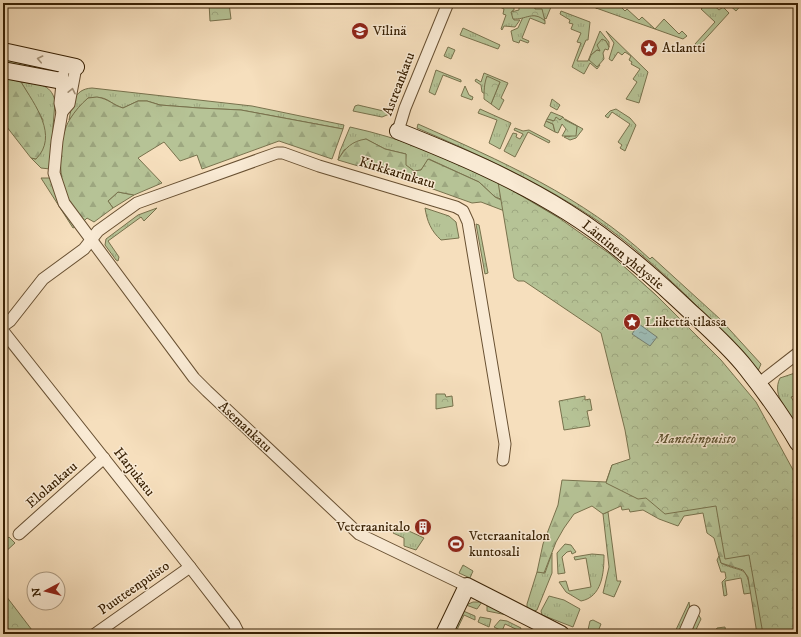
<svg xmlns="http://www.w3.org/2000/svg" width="801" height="637" viewBox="0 0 801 637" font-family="'IM FELL DW Pica',serif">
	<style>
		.grass { fill: url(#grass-tufts); stroke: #78724d }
		.forest { fill: url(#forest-firs); stroke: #78724d }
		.park { fill: url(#park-crowns); stroke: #78724d }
		.water { fill: url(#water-ripples); stroke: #757e6f }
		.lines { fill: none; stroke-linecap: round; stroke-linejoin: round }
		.street-casing { stroke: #685032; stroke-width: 13 }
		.secondary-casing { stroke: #392104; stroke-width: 18 }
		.street { stroke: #f9ead4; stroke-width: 11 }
		.secondary { stroke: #f9ead4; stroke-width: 16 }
		.oneway { stroke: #a39076 }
		.labels { text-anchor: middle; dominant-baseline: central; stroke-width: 3; stroke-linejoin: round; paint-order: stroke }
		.poi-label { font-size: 14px; fill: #392104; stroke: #f9ead4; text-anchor: start }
		.street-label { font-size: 14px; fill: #392104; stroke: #f9ead4 }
		.park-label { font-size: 14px; font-style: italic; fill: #5e5230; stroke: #f9ead4 }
	</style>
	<defs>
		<pattern id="grass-tufts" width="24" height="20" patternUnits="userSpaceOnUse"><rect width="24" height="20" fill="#b6c396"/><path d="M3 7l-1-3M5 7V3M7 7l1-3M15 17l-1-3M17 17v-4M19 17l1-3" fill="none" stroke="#9da780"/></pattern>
		<pattern id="forest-firs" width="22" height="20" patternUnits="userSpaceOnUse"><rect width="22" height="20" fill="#b6c396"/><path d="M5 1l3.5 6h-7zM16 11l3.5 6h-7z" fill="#9da780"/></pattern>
		<pattern id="park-crowns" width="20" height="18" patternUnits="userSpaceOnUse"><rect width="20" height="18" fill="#b6c396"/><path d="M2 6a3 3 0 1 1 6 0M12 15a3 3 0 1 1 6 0" fill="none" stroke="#9da780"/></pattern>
		<pattern id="water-ripples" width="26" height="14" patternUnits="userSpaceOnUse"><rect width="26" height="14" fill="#9dbcb6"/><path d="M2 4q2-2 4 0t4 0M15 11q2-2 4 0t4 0" fill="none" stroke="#88a19b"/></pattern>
	</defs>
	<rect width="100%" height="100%" fill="#f6dfbd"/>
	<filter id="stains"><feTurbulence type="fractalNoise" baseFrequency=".005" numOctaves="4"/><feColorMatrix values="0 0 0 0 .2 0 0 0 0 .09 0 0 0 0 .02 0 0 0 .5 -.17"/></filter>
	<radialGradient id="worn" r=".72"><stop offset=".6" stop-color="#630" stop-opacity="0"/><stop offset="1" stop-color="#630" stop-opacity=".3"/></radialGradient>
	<g class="grass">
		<path d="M 502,3 L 514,3 L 514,10 L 512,11 L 514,20 L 520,20 L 515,27 L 504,26 L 502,30 L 501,29 L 506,15 L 503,14 L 504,9 L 500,7 Z"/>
		<path d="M 533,3 L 542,3 L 551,7 L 546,19 L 535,9 Z"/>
		<path d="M 582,3 L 591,3 L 597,9 L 603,3 L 617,3 L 625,11 L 627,9 L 639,20 L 642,17 L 655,29 L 664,19 L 679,34 L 682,31 L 687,36 L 683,39 Z"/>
		<path d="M 708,3 L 711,3 L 719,10 L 723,7 L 729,13 L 698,47 L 695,44 L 715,22 L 701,9 Z"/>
		<path d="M 727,3 L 743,3 L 736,11 Z"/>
		<path d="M 561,11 L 590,22 L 588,40 L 586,40 L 577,61 L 588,61 L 600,31 L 609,42 L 609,47 L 605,40 L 600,51 L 597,50 L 591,55 L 600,65 L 597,69 L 590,63 L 584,74 L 572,67 L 581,43 L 577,42 L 581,33 L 571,29 L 573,24 L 569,23 L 570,20 L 560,14 Z"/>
		<path d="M 533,15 L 541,17 L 545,21 L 545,24 L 530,18 L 522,38 L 529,41 L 528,43 L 520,40 L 519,43 L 513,41 L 511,31 L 518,28 L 523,17 Z"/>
		<path d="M 463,28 L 500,45 L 498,49 L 460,35 Z"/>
		<path d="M 606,31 L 648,72 L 639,103 L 626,99 L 637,82 L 633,79 L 640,69 L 631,64 L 632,62 L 629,60 L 631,56 L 625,52 L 622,55 L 618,52 L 612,61 L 609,59 L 614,43 Z"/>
		<path d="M 448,47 L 455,50 L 451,59 L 444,56 Z"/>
		<path d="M 3,55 L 54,69 L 54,74 L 3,65 Z"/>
		<path d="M 436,70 L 461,80 L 461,82 L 443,75 L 435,95 L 429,92 Z"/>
		<path d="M 484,73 L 508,83 L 501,98 L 504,100 L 499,110 L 491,104 L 500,82 L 485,87 L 485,94 L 482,92 L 481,85 L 475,81 L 476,79 L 481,82 Z"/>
		<path d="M 21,82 C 37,84 51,83 55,101 L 50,169 L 41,168 L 31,158 L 36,159 L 43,120 Z"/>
		<path d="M 465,86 L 469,95 L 473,97 L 472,100 L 461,96 Z"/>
		<path d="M 92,88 L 252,106 L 344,125 L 343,129 L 241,110 L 199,108 L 160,105 L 147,101 L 138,101 L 123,108 C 107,103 109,95 88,98 L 69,120 C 72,105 73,89 92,88 Z"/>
		<path d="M 552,99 L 560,105 L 557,110 L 550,106 Z"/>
		<path d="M 358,105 L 392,113 L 382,117 L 353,111 L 355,106 Z"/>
		<path d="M 480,109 L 511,123 L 500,149 L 489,143 L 497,120 L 478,113 Z"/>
		<path d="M 616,109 L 630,118 L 636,125 L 625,151 L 620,148 L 622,145 L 618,142 L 630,124 L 612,112 L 608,118 L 605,116 L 610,111 Z"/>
		<path d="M 551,112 L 563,117 L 562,119 L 554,121 L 547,119 Z"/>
		<path d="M 565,119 L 583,129 L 576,138 L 570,140 L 564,137 L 567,136 L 569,137 L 576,132 L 577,126 L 564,120 Z"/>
		<path d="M 546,121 L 553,124 L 555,132 L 544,126 Z"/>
		<path d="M 418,124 C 499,160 584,197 650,259 L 652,257 L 720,319 L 761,364 L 758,371 C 709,317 658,263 598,221 C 542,183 480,155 417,128 Z"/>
		<path d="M 350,127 C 401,138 452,158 498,182 C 519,193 539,206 559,218 L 495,197 L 479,182 L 429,159 L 421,170 L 414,171 L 405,165 L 406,154 L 385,149 L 366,139 L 344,150 L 338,160 L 340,151 Z"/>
		<path d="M 515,128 L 523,131 L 529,130 L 550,141 L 549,143 L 528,132 L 515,157 L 504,151 L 513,133 L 517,134 L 516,137 L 520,139 L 523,134 L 514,130 Z"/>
		<path d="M 41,178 L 50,178 L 60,206 L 75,227 L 73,228 Z"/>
		<path d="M 118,192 L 134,195 L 113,208 L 108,201 Z"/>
		<path d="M 157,208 L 144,221 L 141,217 L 108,241 L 119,257 L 118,261 L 116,260 L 105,245 L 106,239 L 138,215 Z"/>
		<path d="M 425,208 L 449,216 L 456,222 L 459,238 L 441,240 C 431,231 427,221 425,208 Z"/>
		<path d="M 476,224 L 479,225 L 488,273 L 485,274 Z"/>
		<path d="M 798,372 L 798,395 L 791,397 L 798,408 L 798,427 C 789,412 771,396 780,378 Z"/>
		<path d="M 608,512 L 617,581 L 621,581 L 614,597 L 603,593 L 609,567 L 603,514 Z"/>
		<path d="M 398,526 L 424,538 L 416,550 L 404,546 L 404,538 L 393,533 Z"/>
		<path d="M 565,544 L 571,545 L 576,552 L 572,554 L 571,551 L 567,552 L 562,557 L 565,573 L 558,574 L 557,553 Z"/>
		<path d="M 552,553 L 552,573 L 537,610 L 534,611 L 527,608 L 527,604 L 537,572 L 545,573 Z"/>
		<path d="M 592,554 L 604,555 C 604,573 602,597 581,601 L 566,592 L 559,582 L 566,581 L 569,591 L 591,587 L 586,558 L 575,560 L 574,557 Z"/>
		<path d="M 719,556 L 721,563 C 743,574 746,563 751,593 L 744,594 L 741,578 L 725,581 L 727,595 L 724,596 L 722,582 L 726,578 L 725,572 L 721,572 L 717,560 Z"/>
		<path d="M 463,565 L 473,571 L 470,578 L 459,573 Z"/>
		<path d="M 549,596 L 564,600 L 580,609 L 573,627 L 542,615 L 541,611 Z"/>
		<path d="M 473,602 L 482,602 L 477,609 L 466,605 Z"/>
		<path d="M 689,602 L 690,609 L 680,634 L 674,634 Z"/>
		<path d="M 487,605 L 507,615 L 487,611 Z"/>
		<path d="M 461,610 L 475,616 L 475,620 L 464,615 L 455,634 L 450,634 Z"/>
		<path d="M 698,614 L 701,619 L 694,634 L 690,634 Z"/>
		<path d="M 480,617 L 491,619 L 489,627 L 478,622 Z"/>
		<path d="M 500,620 L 507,621 L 521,628 L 520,631 L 505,624 L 502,631 L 494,627 Z"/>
		<path d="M 593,620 L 601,624 L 597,634 L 587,634 L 590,621 Z"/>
		<path d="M 725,627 L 726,634 L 714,634 L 717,628 Z"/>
	</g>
	<g class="forest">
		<path d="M 3,77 L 21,82 C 35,105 59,136 36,159 L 31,158 L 3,122 Z"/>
		<path d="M 97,97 C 109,99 113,105 123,108 L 138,101 L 147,101 L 160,105 L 199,108 L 241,110 L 343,129 L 332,159 L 279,141 L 202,169 L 197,155 L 180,161 L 164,142 L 138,158 L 162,183 L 134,195 L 118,192 L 108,201 L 113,208 L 94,222 L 87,218 L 84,221 C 77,212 69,202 65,192 C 58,173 59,136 70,119 C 75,111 81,104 88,98 Z"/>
		<path d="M 366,139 L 385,149 L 406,154 L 406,165 L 414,171 L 421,170 L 428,159 L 479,182 L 495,197 L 610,254 L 657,296 L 672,315 L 721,360 L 502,210 L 481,202 L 472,203 L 419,184 L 338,160 C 345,148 352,141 366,139 Z"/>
		<path d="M 612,465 L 715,497 L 798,634 L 757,634 L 748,577 L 743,570 L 721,563 L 714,538 L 707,533 L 703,513 L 684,516 L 678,526 L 659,519 L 643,510 L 630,512 L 629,509 L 622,510 L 621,506 L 603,514 L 592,506 L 574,514 L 564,528 L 556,542 L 544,573 L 537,572 L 543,544 L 558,505 L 562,480 L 606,482 Z"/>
	</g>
	<g class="park">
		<path d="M 209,3 L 229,3 L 231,19 L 210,21 Z"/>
		<path d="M 519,3 L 533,3 L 535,9 L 542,9 L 545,21 C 533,10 526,20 513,19 L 511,12 L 519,10 Z"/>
		<path d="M 602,39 L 606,41 L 609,47 L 608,50 L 605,49 L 603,53 L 604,59 L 597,67 L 589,60 L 591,55 L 597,50 L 600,51 L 597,45 Z"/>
		<path d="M 487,76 L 500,82 L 491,104 L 484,99 C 484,92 484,84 487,76 Z"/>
		<path d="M 556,117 L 560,120 L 563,117 L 565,120 L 577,126 L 576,136 L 562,136 L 566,129 L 562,124 L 558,133 L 555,132 L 553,124 L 546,121 L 547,119 L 554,121 Z"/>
		<path d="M 498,182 L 559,218 L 610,254 L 657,296 L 721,360 L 756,402 L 798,479 L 798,634 L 763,634 L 749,555 L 725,559 L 716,506 L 665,514 L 646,498 L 638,499 L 606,483 L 612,465 L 630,459 L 625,430 L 601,333 L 524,281 L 518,281 L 514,278 Z"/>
		<path d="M 436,394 L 445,394 L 446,397 L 452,396 L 453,406 L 436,409 Z"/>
		<path d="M 585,396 L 585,400 L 590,399 L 592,410 L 587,411 L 590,426 L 564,430 L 559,401 Z"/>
		<path d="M 9,537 L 15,543 L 3,554 L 3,542 Z"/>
		<path d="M 3,592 L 35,634 L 9,634 L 3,626 Z"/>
	</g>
	<path class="water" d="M 639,324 L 657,337 L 650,346 L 632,334 Z"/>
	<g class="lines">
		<g class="street-casing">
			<g id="street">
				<path d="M 63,75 L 60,103 L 62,112 L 57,141 L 54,173 L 64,203 L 194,378 L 207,391 L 359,534 L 467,586"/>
				<path d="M 62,112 L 69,104 L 76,67"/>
				<path d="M 398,131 L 405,108 L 448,3"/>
				<path d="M 3,326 L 10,321 L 43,279 L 84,249 L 98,231 L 137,203 L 277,153 L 283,153 L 319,166 L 456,207 L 463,211 L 468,222 L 505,444 L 503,460"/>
				<path d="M 3,331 L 190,567 L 234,624 L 239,634"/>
				<path d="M 758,384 L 798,353"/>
				<path d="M 19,534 L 104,458"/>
				<path d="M 95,634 L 190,567"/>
				<path d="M 684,634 L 694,611"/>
			</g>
		</g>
		<g class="secondary-casing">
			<g id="secondary">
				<path d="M 3,51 L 76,67"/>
				<path d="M 3,70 L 62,81"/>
				<path d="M 398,131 C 456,154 513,178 567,212 C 607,237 645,269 680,302 C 702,323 727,344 746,368 C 765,392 783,417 798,443"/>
				<path d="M 444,634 L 467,586 L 561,634"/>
			</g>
		</g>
		<use href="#street" class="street"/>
		<use href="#secondary" class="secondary"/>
	</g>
	<defs><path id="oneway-chevron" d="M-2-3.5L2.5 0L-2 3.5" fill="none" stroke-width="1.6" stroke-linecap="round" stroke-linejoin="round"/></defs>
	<g class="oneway">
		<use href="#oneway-chevron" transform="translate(40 59) rotate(-168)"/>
		<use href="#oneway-chevron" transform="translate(72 91) rotate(-78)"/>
	</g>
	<defs>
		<g id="school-disc" transform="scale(0.9)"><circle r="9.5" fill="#8f2418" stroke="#f9ead4"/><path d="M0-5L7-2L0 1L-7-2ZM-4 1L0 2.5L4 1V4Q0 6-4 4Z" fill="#fff"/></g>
		<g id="sight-disc" transform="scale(0.9)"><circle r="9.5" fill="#8f2418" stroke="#f9ead4"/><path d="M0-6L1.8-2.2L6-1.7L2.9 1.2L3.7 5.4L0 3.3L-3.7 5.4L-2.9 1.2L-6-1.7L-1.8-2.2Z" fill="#fff"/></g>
		<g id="building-disc" transform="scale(0.9)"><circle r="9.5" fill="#8f2418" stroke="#f9ead4"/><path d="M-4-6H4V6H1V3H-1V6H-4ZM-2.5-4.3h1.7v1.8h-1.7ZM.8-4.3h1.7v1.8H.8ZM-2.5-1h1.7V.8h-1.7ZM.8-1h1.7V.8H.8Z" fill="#fff"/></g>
		<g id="stadium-disc" transform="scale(0.9)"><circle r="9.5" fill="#8f2418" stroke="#f9ead4"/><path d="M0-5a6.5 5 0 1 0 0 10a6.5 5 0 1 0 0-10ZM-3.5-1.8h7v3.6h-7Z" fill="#fff"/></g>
	</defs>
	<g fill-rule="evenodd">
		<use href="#school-disc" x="360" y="31"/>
		<use href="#sight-disc" x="649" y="48"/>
		<use href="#sight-disc" x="632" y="322"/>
		<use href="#building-disc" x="423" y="527"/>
		<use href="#stadium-disc" x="456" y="544"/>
	</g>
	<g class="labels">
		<g class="poi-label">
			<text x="373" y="31">Vilinä</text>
			<text x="662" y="48">Atlantti</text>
			<text x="645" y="322">Liikettä tilassa</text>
			<text x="410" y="527" text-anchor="end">Veteraanitalo</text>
			<text x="469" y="536">Veteraanitalon<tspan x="469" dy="16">kuntosali</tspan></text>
		</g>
		<g class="street-label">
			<text transform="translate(399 84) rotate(-69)">Astreankatu</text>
			<text transform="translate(397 173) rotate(17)">Kirkkarinkatu</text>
			<text transform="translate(623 255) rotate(39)">Läntinen yhdystie</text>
			<text transform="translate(245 427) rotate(43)">Asemankatu</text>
			<text transform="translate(134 472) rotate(52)">Harjukatu</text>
			<text transform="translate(52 485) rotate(-41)">Elolankatu</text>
			<text transform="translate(134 588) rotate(-35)">Puutteenpuisto</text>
		</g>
		<g class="park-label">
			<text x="696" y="439">Mantelinpuisto</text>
		</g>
	</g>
	<rect width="801" height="637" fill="none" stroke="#f6dfbd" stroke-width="16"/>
	<rect x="4" y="4" width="793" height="629" fill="none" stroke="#392104" stroke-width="2"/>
	<rect x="8" y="8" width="785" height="621" fill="none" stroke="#392104"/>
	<g transform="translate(46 591) rotate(263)"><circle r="19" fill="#f9ead4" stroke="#ac9a81"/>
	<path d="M0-3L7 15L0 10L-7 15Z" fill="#8f2418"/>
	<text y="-6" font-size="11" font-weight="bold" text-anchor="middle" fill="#392104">N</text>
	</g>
	<rect width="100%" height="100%" filter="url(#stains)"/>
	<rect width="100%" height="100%" fill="url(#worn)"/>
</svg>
